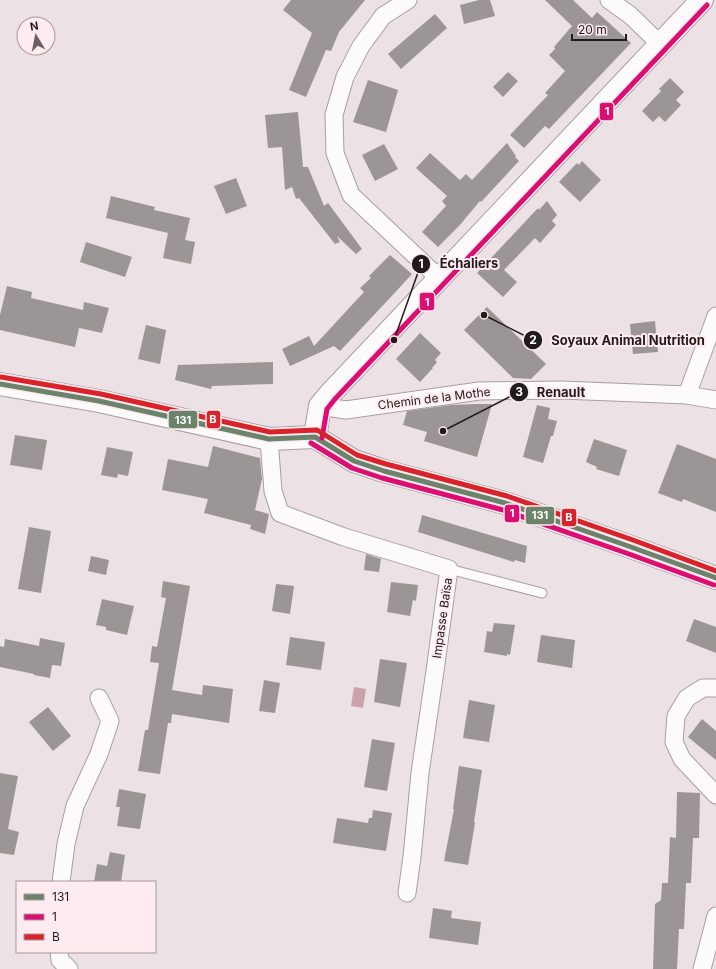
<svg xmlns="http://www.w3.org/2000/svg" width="716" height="969" viewBox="0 0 716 969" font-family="Inter,sans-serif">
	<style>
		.water { fill: #cca3ad }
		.building { fill: #9c9596 }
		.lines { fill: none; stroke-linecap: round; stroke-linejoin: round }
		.service-casing { stroke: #a79fa1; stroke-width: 11 }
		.minor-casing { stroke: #a79fa1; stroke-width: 19 }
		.tertiary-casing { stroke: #a79fa1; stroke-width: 24 }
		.secondary-casing { stroke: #a79fa1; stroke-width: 24 }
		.service { stroke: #fcfafb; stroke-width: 9 }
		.minor { stroke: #fcfafb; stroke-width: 17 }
		.tertiary { stroke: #fcfafb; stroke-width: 22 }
		.secondary { stroke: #fcfafb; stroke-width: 22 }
		.bus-1-casing { stroke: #feebef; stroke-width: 8 }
		.bus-2-casing { stroke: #feebef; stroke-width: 8 }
		.bus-3-casing { stroke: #feebef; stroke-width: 8 }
		.bus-1 { stroke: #6b836b; stroke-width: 5 }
		.bus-2 { stroke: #da0f71; stroke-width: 5 }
		.bus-3 { stroke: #d8232a; stroke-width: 5 }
		.labels { text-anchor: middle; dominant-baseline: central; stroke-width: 4; stroke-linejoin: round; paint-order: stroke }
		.street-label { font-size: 12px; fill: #221b1c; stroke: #feebef }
		.leader { fill: none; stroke: #221b1c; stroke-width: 1.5 }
		.callout-dot { fill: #221b1c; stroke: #feebef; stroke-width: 1.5 }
		.mark-label { font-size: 12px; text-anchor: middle; font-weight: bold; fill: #fff }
		.callout-label { font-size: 13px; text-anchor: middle; font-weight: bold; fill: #221b1c; stroke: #feebef; stroke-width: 4; stroke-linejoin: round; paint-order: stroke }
		.line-badge { stroke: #feebef; stroke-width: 1.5 }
		.badge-label { font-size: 11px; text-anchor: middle; font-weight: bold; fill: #fff }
	</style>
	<rect width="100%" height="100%" fill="#ece1e4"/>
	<path class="water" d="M 354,687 L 366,689 L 363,708 L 351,706 Z"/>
	<g class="building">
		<path d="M 291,0 L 365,0 L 339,32 L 331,51 L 326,50 L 306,97 L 289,90 L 312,33 L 283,10 Z"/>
		<path d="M 479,0 L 490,0 L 495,16 L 464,24 L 460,5 Z"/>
		<path d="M 545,0 L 573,0 L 592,18 L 597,12 L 631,43 L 549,129 L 545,126 L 524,148 L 510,135 L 548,95 L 545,93 L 565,71 L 549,55 L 555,49 L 554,47 L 572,26 Z"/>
		<path d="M 435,14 L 447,28 L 401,69 L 388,54 Z"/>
		<path d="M 508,72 L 518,81 L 503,97 L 493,87 Z"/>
		<path d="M 670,78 L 684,92 L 676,100 L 681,105 L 665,122 L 659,116 L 653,122 L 642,111 L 661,91 L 659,89 Z"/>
		<path d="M 368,80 L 398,90 L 386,132 L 353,122 Z"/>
		<path d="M 298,112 L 303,167 L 308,167 L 324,206 L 328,203 L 362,249 L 356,254 L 337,236 L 340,242 L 335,244 L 299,198 L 296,199 L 292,187 L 285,190 L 282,147 L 268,148 L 265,115 Z"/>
		<path d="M 507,143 L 516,156 L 515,157 L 519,161 L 481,202 L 480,201 L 459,226 L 438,247 L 422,232 L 446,206 L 442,201 L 447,196 L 416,168 L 430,153 L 460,180 L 466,174 L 472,180 Z"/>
		<path d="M 384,144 L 398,169 L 375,181 L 362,155 Z"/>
		<path d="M 582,161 L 601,180 L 580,202 L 559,182 L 577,163 L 579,165 Z"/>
		<path d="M 236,178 L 247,206 L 226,214 L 214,186 Z"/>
		<path d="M 111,196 L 155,207 L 154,210 L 190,218 L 185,240 L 195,242 L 191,264 L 163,258 L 168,233 L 106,218 Z"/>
		<path d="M 547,201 L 557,215 L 552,221 L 556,225 L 540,243 L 535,238 L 504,270 L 517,282 L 503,297 L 477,273 L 538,208 L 539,210 Z"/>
		<path d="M 86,242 L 132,257 L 125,277 L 80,262 Z"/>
		<path d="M 390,255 L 412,274 L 389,299 L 340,351 L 334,346 L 290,366 L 282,349 L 309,336 L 314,346 L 364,292 L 360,288 L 371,278 L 369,276 Z"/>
		<path d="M 7,286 L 32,292 L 31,298 L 83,310 L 84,302 L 109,308 L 102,333 L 79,328 L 75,347 L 0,330 L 0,315 Z"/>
		<path d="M 487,307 L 546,364 L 531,379 L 513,378 L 464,330 Z"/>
		<path d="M 655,321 L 658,352 L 633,354 L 630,324 Z"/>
		<path d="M 146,325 L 166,330 L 160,364 L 138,359 Z"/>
		<path d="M 420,333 L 441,353 L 435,360 L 437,362 L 432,368 L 433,368 L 420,382 L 396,359 Z"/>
		<path d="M 273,362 L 273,384 L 212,386 L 211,389 L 175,380 L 178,365 Z"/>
		<path d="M 477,404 L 492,404 L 477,457 L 424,441 L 427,432 L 403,425 L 407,411 L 451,405 Z"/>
		<path d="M 537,405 L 550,408 L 548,419 L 557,421 L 553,436 L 551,436 L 543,463 L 523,457 Z"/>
		<path d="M 15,435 L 47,440 L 42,470 L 10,465 Z"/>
		<path d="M 594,439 L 627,450 L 619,476 L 596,469 L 597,467 L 586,462 Z"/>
		<path d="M 677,444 L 716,459 L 716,512 L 683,499 L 682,502 L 658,493 Z"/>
		<path d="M 213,446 L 260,458 L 262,479 L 255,510 L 269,514 L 265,534 L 250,529 L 251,525 L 204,513 L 208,499 L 162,490 L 168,459 L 208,467 Z"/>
		<path d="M 107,447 L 133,452 L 128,476 L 118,474 L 117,478 L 101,475 Z"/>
		<path d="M 422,515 L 527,546 L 525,563 L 515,560 L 514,562 L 418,532 Z"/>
		<path d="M 29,527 L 51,531 L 41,593 L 18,589 Z"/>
		<path d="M 366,554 L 381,559 L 379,572 L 364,570 Z"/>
		<path d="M 91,556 L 109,560 L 106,575 L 88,571 Z"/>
		<path d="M 163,581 L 190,586 L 172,690 L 202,695 L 203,685 L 233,689 L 229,723 L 172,714 L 171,723 L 168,723 L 160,774 L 138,771 L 145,730 L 148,730 L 159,663 L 150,662 L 152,646 L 157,647 L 166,598 L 161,597 Z"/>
		<path d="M 391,582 L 418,585 L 416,601 L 413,600 L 410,616 L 387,612 Z"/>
		<path d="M 276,584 L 294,586 L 290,614 L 272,611 Z"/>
		<path d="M 102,599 L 134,606 L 127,635 L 106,630 L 106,627 L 96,625 Z"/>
		<path d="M 694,619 L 716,627 L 716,653 L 686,641 Z"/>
		<path d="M 494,623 L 515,625 L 510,655 L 507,654 L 507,656 L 484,652 L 487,631 L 492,632 Z"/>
		<path d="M 541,635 L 575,640 L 572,668 L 537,662 Z"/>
		<path d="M 290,637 L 325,642 L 321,670 L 286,665 Z"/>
		<path d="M 40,638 L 65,643 L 61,666 L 52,665 L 50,678 L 34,675 L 34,674 L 0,667 L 0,646 L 4,647 L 5,639 L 39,646 Z"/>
		<path d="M 380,659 L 407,663 L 400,707 L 374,702 Z"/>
		<path d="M 264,680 L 280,683 L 275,713 L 259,711 Z"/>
		<path d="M 469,700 L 495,705 L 489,742 L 463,738 Z"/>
		<path d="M 48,707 L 71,736 L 53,751 L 29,722 Z"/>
		<path d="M 702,719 L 716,731 L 716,760 L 688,737 Z"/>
		<path d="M 372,739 L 395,743 L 387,791 L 364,787 Z"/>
		<path d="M 459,766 L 482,770 L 474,822 L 475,823 L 468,865 L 444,861 L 454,809 L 453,809 Z"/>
		<path d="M 0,773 L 18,776 L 8,829 L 19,832 L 14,855 L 0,853 Z"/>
		<path d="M 119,789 L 146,794 L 140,829 L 117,826 L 120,807 L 116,807 Z"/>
		<path d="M 677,792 L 700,793 L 699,838 L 693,838 L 691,883 L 686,883 L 684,929 L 679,929 L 677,969 L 653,969 L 655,904 L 661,900 L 662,883 L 668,883 L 670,837 L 676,838 Z"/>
		<path d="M 373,810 L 392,813 L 386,851 L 333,843 L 337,818 L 368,823 L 369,818 L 372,818 Z"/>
		<path d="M 110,852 L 125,855 L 121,882 L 94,882 L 97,864 L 107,866 Z"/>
		<path d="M 433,908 L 452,911 L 451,918 L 481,922 L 478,945 L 429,938 Z"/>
	</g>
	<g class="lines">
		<g class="service-casing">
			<path id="service" d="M 449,569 L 542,593"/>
		</g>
		<g class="minor-casing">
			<g id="minor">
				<path d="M 408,0 L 383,16 L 361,46 L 345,77 L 334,115 L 335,153 L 351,195 L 440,279"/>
				<path d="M 609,0 L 630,15 L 660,44"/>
				<path d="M 687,395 L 716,316"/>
				<path d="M 320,406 L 346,410 L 479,391 L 561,390 L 687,395 L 716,400"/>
				<path d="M 269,439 L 273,491 L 280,513 L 344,537 L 449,569 L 435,671 L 420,773 L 412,857 L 407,893"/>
				<path d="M 716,688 L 703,688 L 687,698 L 676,716 L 674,742 L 682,759 L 716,795"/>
				<path d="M 61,882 L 66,844 L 75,806 L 99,754 L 110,721 L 99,698"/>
				<path d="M 59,952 L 60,960 L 69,969"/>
				<path d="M 702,969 L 716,916"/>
			</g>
		</g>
		<g class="tertiary-casing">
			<path id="tertiary" d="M 315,437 L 320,406 L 330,394 L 702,0"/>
		</g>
		<g class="secondary-casing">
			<path id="secondary" d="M 0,384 L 99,401 L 269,439 L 315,437 L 354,461 L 384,471 L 505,503 L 631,547 L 716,578"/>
		</g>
		<use href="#service" class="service"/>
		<use href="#minor" class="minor"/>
		<use href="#tertiary" class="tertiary"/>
		<use href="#secondary" class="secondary"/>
		<g class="bus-1-casing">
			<path id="bus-1" d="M 0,384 L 99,401 L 269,439 L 315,437 L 354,461 L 384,471 L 505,503 L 631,547 L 716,578"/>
		</g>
		<g class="bus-2-casing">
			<g id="bus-2">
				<path d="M 322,438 L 327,409 L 335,399 L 707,5"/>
				<path d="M 311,443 L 352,468 L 382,478 L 503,510 L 629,554 L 714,585"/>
			</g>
		</g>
		<g class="bus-3-casing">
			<path id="bus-3" d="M 1,377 L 101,394 L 270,432 L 317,430 L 357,455 L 386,464 L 507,496 L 633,540 L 716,571"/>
		</g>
		<use href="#bus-1" class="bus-1"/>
		<use href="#bus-2" class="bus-2"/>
		<use href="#bus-3" class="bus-3"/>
	</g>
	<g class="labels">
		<g class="street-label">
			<text transform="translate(434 398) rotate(-7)">Chemin de la Mothe</text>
			<text transform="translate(442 618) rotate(-82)">Impasse Baïsa</text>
		</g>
	</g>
	<path class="leader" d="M394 340L421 264M484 315L533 340M443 431L519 392"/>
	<g class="callout-dot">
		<circle cx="394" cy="340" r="4"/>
		<circle cx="484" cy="315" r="4"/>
		<circle cx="443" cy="431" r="4"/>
		<circle cx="421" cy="264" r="10"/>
		<circle cx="533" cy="340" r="10"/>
		<circle cx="519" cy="392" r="10"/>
	</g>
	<g class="mark-label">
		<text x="421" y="268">1</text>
		<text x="533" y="344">2</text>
		<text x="519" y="396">3</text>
	</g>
	<g class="callout-label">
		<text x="469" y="268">Échaliers</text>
		<text x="628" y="345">Soyaux Animal Nutrition</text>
		<text x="561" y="397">Renault</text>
	</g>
	<g class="line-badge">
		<rect x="599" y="102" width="15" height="19" rx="4" fill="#da0f71"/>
		<rect x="419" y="292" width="16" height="19" rx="4" fill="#da0f71"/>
		<rect x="206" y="410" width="15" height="19" rx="4" fill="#d8232a"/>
		<rect x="168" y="410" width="30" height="19" rx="4" fill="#6b836b"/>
		<rect x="504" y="504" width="16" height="19" rx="4" fill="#da0f71"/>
		<rect x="525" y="506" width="30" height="19" rx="4" fill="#6b836b"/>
		<rect x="561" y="508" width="16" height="19" rx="4" fill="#d8232a"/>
	</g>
	<g class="badge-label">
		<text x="607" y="115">1</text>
		<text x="427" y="306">1</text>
		<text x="213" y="423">B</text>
		<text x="183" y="424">131</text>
		<text x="512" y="517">1</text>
		<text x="540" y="519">131</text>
		<text x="569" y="521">B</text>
	</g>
	<rect x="16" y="881" width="140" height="72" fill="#feebef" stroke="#a6989b"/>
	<rect x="24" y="894" width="20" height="6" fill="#6b836b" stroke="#a6989b"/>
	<text x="52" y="901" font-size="12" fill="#221b1c">131</text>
	<rect x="24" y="914" width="20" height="6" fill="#da0f71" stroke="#a6989b"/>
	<text x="52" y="921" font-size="12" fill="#221b1c">1</text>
	<rect x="24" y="934" width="20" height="6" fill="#d8232a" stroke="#a6989b"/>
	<text x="52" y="941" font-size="12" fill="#221b1c">B</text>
	<g transform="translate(36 36) rotate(350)"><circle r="19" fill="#feebef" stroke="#a6989b"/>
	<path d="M0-3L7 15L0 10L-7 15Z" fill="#696062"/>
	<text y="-6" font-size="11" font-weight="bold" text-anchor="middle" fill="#221b1c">N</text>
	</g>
	<path d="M572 34v6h54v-6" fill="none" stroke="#221b1c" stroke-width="2"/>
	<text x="578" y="34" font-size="12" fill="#221b1c" stroke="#feebef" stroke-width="3" paint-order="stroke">20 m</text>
</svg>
